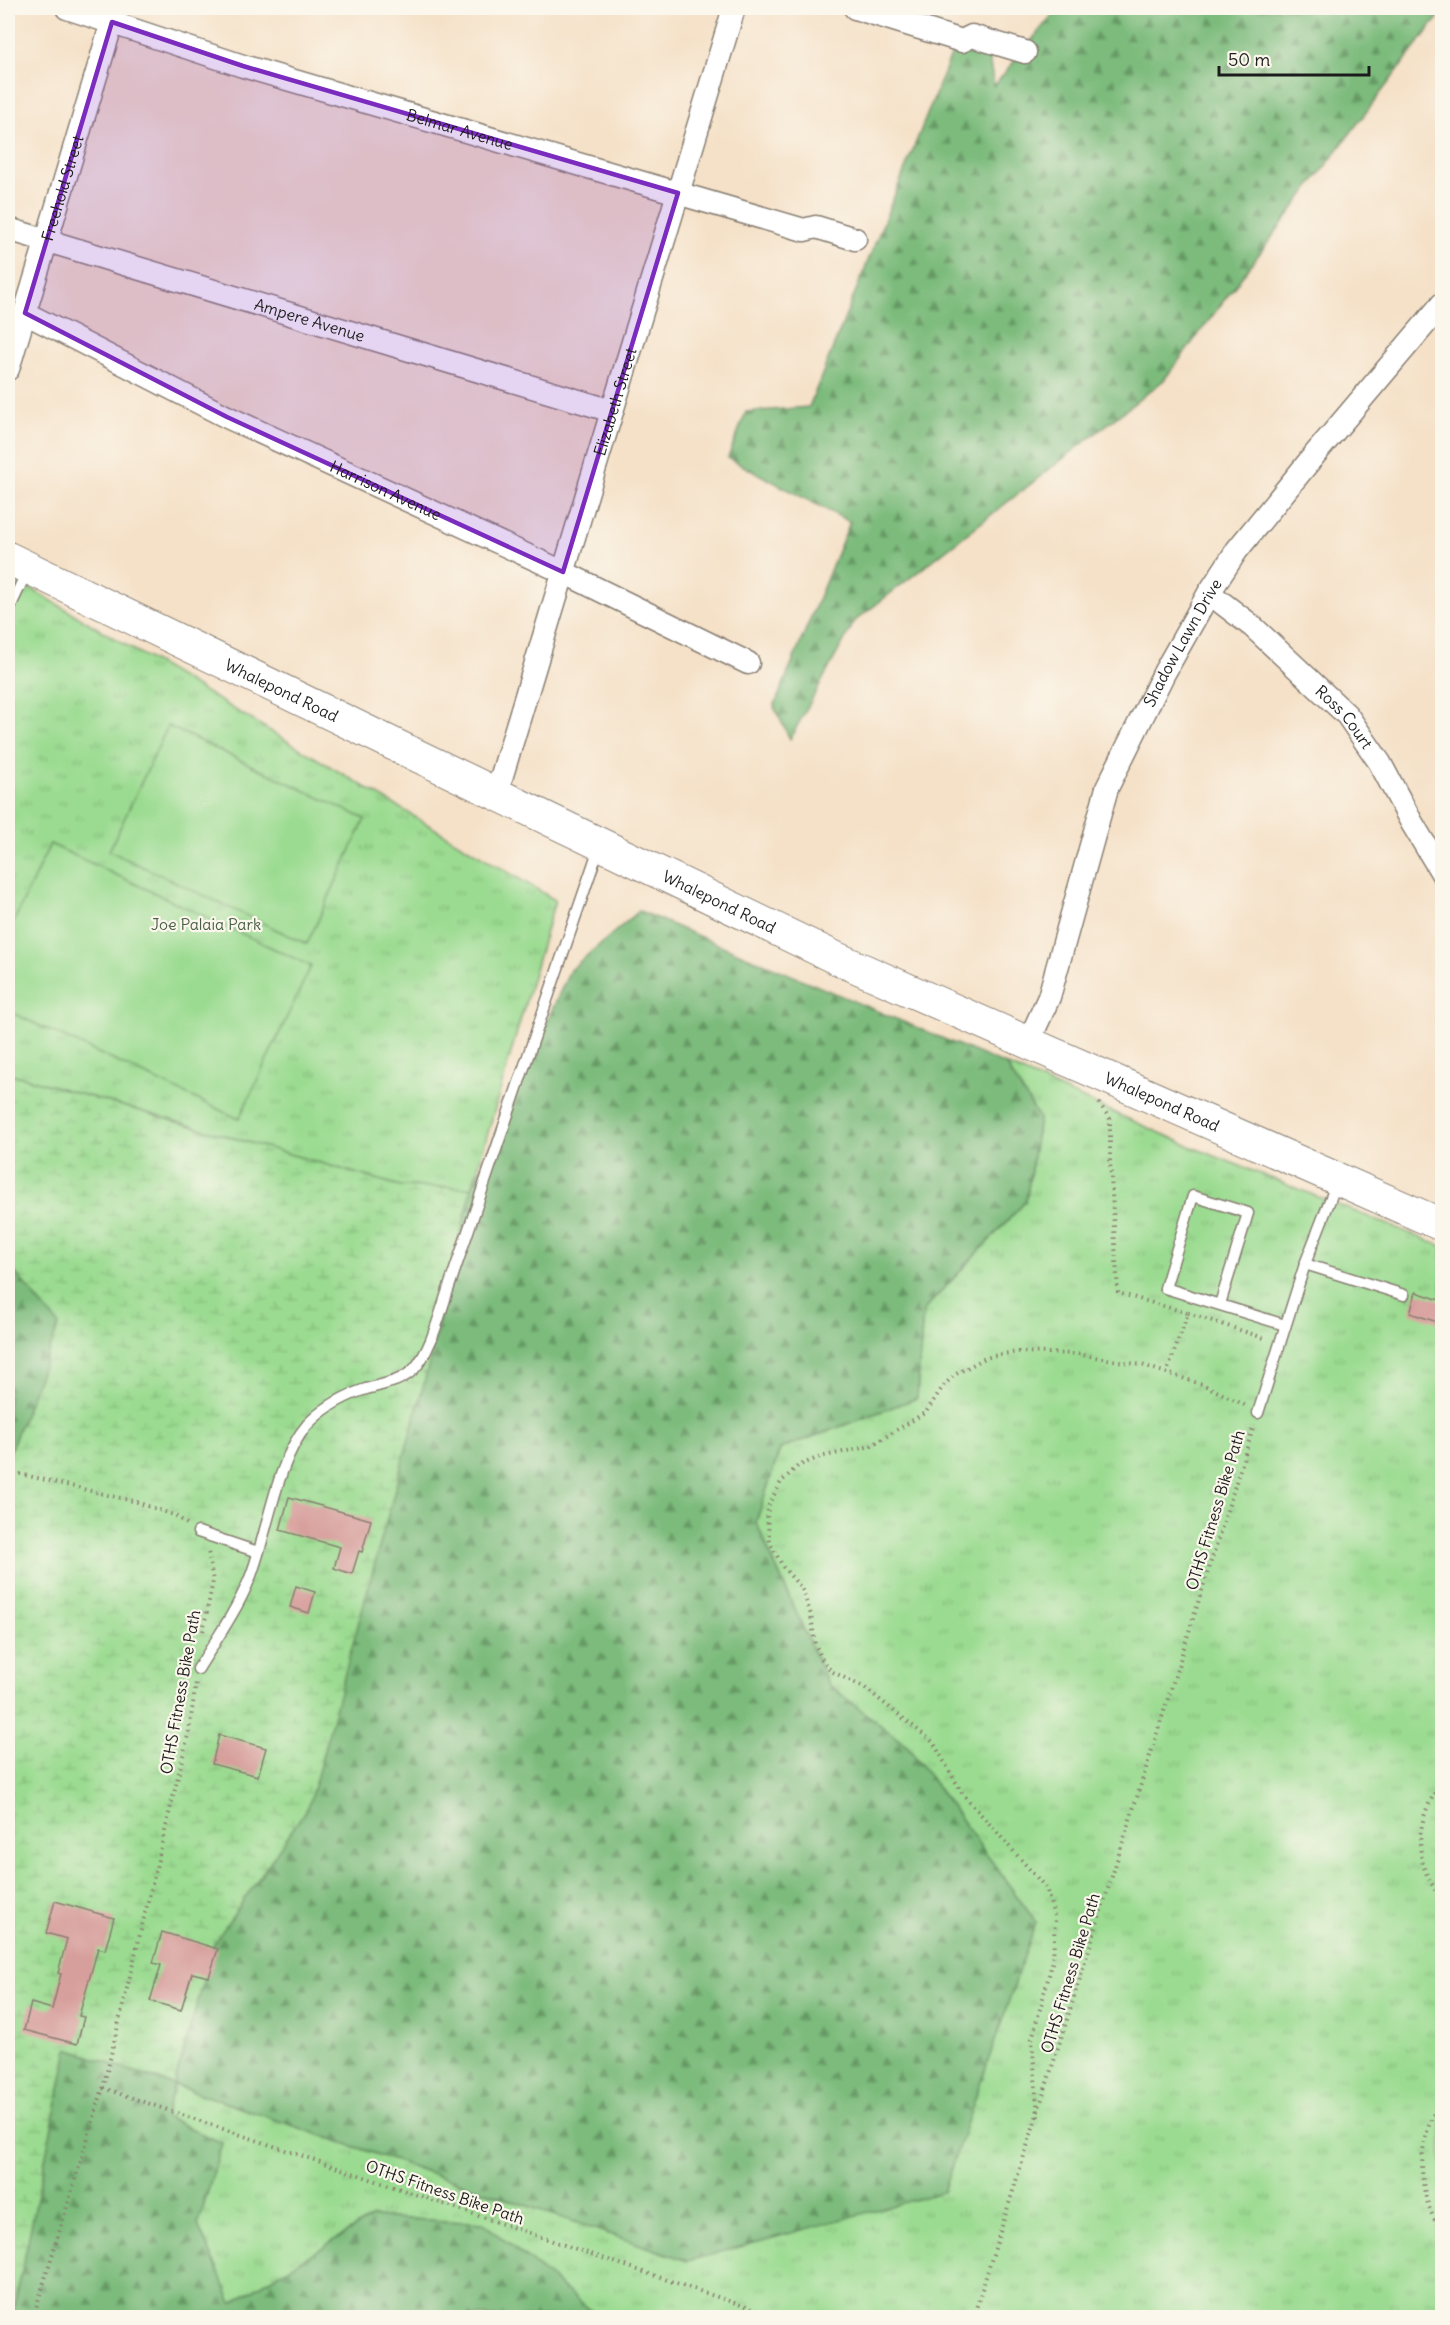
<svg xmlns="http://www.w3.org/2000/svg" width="1450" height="2325" viewBox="0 0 1450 2325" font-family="Delius,sans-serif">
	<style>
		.grass { fill: url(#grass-tufts); stroke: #5c7c56; stroke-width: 1.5 }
		.forest { fill: url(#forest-firs); stroke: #4c6c4c; stroke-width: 1.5 }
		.wetland { fill: url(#wetland-marsh); stroke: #5c7c56; stroke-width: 1.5 }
		.pitch { fill: #9bdb91; stroke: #5c7c56; stroke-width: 1.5 }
		.building { fill: #d79f9c }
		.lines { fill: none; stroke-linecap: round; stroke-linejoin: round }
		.lane-casing { stroke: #887e72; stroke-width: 13 }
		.street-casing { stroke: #887e72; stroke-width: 25 }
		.secondary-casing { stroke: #887e72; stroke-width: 34 }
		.path { stroke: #887e72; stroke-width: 4; stroke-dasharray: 1.5 4.5; stroke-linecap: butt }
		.lane { stroke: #fff; stroke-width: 10 }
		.street { stroke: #fff; stroke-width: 22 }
		.secondary { stroke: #fff; stroke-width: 32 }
		.marked { fill: #7b2cbf; fill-opacity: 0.2; stroke: #7b2cbf; stroke-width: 4.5; stroke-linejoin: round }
		.labels { text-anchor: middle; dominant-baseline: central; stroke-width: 4.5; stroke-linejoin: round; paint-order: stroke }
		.street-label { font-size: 16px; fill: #1c1c1c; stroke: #fbf7ec }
		.park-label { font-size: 16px; fill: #485f45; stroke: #fbf7ec }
	</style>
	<defs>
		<pattern id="grass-tufts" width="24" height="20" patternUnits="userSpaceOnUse" patternTransform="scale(1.5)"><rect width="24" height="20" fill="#9bdb91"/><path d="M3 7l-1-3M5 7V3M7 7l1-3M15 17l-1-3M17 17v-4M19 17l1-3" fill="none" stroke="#85bb7c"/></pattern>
		<pattern id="forest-firs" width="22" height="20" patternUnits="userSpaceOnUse" patternTransform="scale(1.5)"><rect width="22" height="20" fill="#7cbb7b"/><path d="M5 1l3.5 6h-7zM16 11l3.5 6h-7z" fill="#659764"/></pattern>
		<pattern id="wetland-marsh" width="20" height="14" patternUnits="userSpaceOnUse" patternTransform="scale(1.5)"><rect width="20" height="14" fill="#9bdb91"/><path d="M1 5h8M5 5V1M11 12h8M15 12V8" fill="none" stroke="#85bb7c"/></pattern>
	</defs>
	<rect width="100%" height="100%" fill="#fbf7ec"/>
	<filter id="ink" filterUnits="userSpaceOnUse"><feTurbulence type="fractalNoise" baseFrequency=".0167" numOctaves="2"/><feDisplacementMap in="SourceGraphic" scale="12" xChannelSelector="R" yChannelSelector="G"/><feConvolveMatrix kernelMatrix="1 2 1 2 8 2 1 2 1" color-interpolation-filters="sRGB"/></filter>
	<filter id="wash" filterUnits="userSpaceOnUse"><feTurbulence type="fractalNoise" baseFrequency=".008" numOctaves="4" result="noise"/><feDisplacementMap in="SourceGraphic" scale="24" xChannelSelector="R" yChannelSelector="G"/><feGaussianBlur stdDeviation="1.35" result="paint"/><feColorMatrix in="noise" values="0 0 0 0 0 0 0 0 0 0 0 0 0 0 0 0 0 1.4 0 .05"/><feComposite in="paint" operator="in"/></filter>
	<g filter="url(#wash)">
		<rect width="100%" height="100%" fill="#f5e1c8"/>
		<g class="grass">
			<path d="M 8,575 L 555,900 L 472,1188 L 400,1186 L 8,1073 Z"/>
			<path d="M 1006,1065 L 1192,1147 L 1442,1246 L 1442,2317 L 599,2317 L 483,2223 L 372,2217 L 232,2303 L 198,2225 L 222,2143 L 165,2117 L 174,2085 L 688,2261 L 908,1747 L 828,1684 L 756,1522 L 780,1449 L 917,1398 L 923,1311 L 1026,1201 L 1039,1118 Z"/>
		</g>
		<g class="forest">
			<path d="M 1058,8 L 1442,8 L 1442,14 L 1432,25 L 1164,380 L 855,621 L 790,739 L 774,707 L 850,522 L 728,458 L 746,412 L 809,407 L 954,48 L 985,36 L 994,86 Z"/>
			<path d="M 639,911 L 1006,1065 L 1039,1118 L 1026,1201 L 923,1311 L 917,1398 L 780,1449 L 756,1522 L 828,1684 L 908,1747 L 1036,1922 L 943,2192 L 688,2261 L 174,2085 L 165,2117 L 222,2143 L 198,2225 L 232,2303 L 372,2217 L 483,2223 L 599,2317 L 12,2318 L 68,2049 L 174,2085 L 214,1943 L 309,1805 L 425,1379 L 472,1188 L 570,970 Z"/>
			<path d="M 8,1264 L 59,1325 L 8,1457 Z"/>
		</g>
		<path class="wetland" d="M 8,1073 L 400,1186 L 472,1188 L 425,1379 L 309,1805 L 214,1943 L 174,2085 L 68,2049 L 12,2318 L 8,2317 L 8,1457 L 59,1325 L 8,1264 Z"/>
		<g class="pitch">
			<path d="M 168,726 L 365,819 L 307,944 L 109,851 Z"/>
			<path d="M 50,844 L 311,966 L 239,1119 L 8,1011 L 8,934 Z"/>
		</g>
		<g id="blocks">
			<g class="building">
				<path d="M 1416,1292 L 1443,1301 L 1443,1324 L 1410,1313 Z"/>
				<path d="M 289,1497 L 371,1520 L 362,1552 L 359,1551 L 352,1574 L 334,1568 L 340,1547 L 280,1530 Z"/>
				<path d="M 296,1586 L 315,1592 L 309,1613 L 290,1607 Z"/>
				<path d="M 219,1735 L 266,1748 L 258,1776 L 212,1764 Z"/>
				<path d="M 55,1901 L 114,1918 L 105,1950 L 98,1948 L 79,2016 L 84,2017 L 77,2044 L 24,2030 L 31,2003 L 52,2009 L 61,1974 L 58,1973 L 67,1939 L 46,1933 Z"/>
				<path d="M 162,1932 L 218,1949 L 209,1977 L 192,1973 L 181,2010 L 150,2001 L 161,1965 L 153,1963 Z"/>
			</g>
		</g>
	</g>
	<g filter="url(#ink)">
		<use href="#blocks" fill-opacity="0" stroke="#887e72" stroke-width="1.5"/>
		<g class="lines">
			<g class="lane-casing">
				<g id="lane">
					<path d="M 8,612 L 27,571"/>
					<path d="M 1305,1264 L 1404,1295"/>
					<path d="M 1220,1304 L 1248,1213 L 1193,1196 L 1165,1288 L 1285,1325"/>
					<path d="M 1258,1413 L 1305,1264 L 1337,1182"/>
					<path d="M 198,1532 L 258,1552"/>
					<path d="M 198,1669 C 216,1640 237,1610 250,1578 C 268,1533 276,1461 307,1425 C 321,1410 341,1398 360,1391 C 379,1384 399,1384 414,1369 C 431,1351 440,1313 448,1290 L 600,845"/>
				</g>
			</g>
			<g class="street-casing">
				<g id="street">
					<path id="s1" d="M 67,8 L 243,66 L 804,230 L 816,227 L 855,239"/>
					<path d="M 855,8 L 962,41 L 972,36 L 1025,52"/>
					<path id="s2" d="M 8,229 L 612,411"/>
					<path id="s3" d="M 25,313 L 227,417 L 563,572 L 748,663"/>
					<path id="s4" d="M 8,369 L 116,9"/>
					<path id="s5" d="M 1209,593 L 1252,626 L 1347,715 L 1380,763 L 1412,823 L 1442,873"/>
					<path id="s6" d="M 496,795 L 734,8"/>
					<path id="s7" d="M 1029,1041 L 1049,997 L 1107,788 L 1164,673 L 1209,593 L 1237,550 L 1316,453 L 1442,304"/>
				</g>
			</g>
			<g class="secondary-casing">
				<g id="secondary">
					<path id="s8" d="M 8,558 L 836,958 L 1442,1225"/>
				</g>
			</g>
			<g class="path">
				<path d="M 1099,1103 L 1110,1119 L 1110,1161 L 1118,1293 L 1188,1313 L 1167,1372"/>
				<path d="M 1188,1313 L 1267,1339"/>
				<path d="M 8,1471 L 137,1502 L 176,1516 L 187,1524"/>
				<path d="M 203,1631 L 213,1581 L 208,1551"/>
				<path d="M 1442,1783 C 1415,1816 1411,1865 1442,1897"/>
				<path d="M 103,2088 L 779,2318"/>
				<path d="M 1442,2098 C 1417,2138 1414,2192 1442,2232"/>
				<path d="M 1038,2117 L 1032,2039 L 1053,1960 L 1055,1919 L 1046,1888 L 962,1793 L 933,1742 L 865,1688 L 831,1671 L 822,1659 L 815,1644 L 811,1615 L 802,1589 L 783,1567 L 770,1543 L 767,1517 L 769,1504 L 781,1482 L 798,1466 L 820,1457 L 871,1446 L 926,1412 L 944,1385 L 956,1374 L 985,1358 L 1002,1354 L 1019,1352 L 1077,1354 L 1142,1365 L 1204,1385 L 1247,1406"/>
				<path d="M 33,2318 L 103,2088 L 189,1731 L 196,1683"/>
				<path d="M 973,2318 L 1254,1425"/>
			</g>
			<use href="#lane" class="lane"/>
			<use href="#street" class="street"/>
			<use href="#secondary" class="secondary"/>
		</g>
	</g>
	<path class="marked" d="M 112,22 L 243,66 L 678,193 L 563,572 L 227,417 L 25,313 Z"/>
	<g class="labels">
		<g class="street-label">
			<text stroke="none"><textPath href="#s1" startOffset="411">Belmar Avenue</textPath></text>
			<text stroke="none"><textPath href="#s4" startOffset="189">Freehold Street</textPath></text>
			<text stroke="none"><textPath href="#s2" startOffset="315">Ampere Avenue</textPath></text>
			<text stroke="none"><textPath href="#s6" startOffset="411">Elizabeth Street</textPath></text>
			<text stroke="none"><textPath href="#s3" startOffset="402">Harrison Avenue</textPath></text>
			<text stroke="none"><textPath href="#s7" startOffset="429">Shadow Lawn Drive</textPath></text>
			<text stroke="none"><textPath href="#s8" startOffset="304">Whalepond Road</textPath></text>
			<text stroke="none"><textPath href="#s5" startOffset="184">Ross Court</textPath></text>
			<text stroke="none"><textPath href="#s8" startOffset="790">Whalepond Road</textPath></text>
			<text stroke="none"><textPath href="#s8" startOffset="1276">Whalepond Road</textPath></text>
			<text transform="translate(1215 1510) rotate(-73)">OTHS Fitness Bike Path</text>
			<text transform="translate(180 1692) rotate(-80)">OTHS Fitness Bike Path</text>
			<text transform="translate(1070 1973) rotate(-73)">OTHS Fitness Bike Path</text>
			<text transform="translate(445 2192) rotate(19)">OTHS Fitness Bike Path</text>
		</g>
		<g class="park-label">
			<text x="206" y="924">Joe Palaia Park</text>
		</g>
	</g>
	<rect width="1450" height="2325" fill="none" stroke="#fbf7ec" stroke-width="30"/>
	<path d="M1219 66v9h150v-9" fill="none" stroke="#1c1c1c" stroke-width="3"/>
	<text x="1228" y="66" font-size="18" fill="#1c1c1c" stroke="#fbf7ec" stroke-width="4.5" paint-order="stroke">50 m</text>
</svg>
